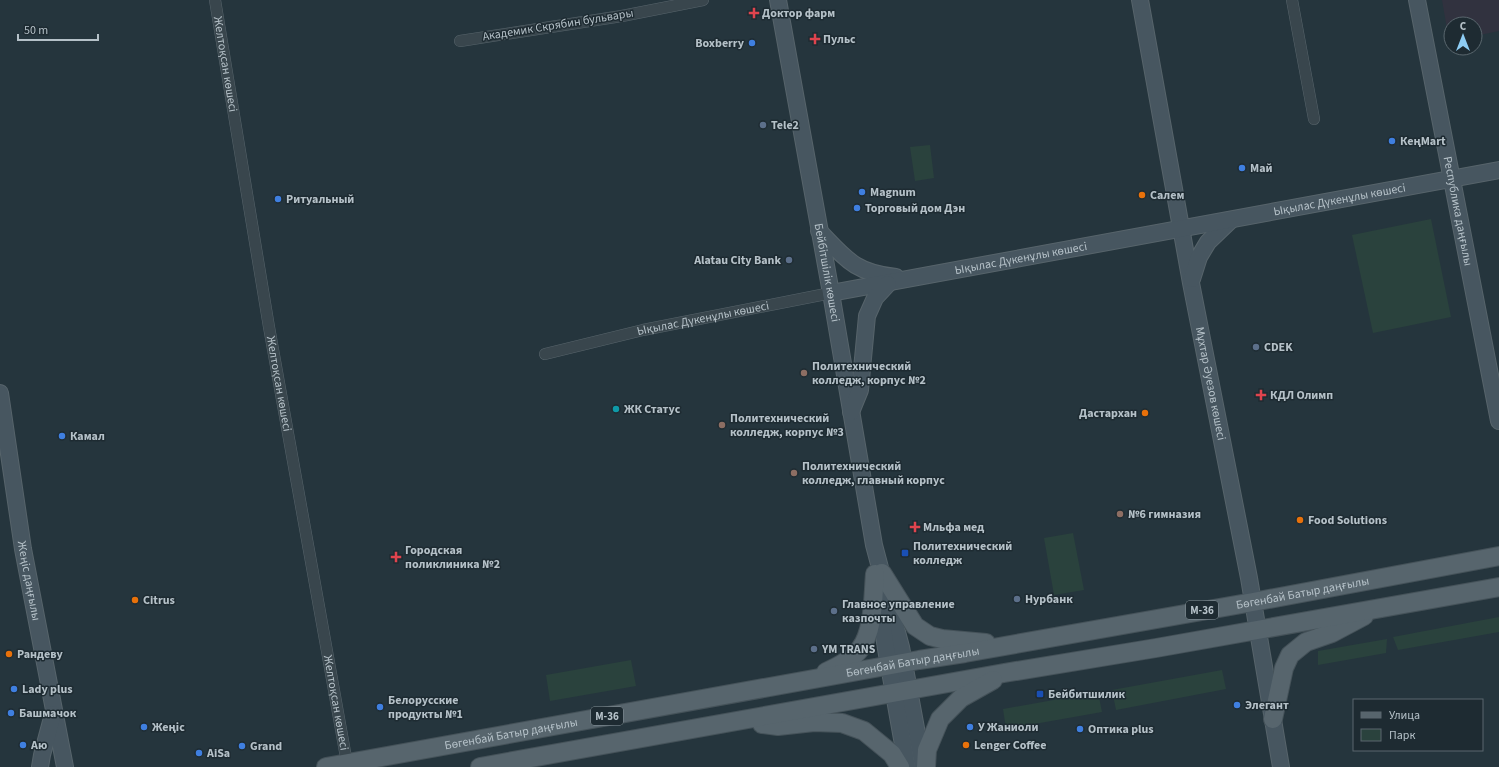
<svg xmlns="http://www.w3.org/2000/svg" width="1499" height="767" viewBox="0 0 1499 767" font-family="'Source Sans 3',sans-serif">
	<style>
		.medical { fill: #31323f }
		.green { fill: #2a423d }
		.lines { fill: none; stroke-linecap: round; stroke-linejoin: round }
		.street-casing { stroke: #57646b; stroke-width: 12 }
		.secondary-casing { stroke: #57646b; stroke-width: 18 }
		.primary-casing { stroke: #455259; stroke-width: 20 }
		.street { stroke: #39464d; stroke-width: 11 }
		.secondary { stroke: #475660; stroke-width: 16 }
		.primary { stroke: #57656d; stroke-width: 18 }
		.health-dot { fill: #e0444e; stroke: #1e2b32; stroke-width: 1.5 }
		.shop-dot { fill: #3f7fe0; stroke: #1e2b32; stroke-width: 1.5 }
		.service-dot { fill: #5c6f8a; stroke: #1e2b32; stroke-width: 1.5 }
		.food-dot { fill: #e8710a; stroke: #1e2b32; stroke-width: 1.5 }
		.education-dot { fill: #8d6e63; stroke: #1e2b32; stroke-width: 1.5 }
		.culture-dot { fill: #0f9aa8; stroke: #1e2b32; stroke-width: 1.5 }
		.transit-dot { fill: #1a4fb4; stroke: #1e2b32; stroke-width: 1.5 }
		.labels { text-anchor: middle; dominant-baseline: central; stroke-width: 3; stroke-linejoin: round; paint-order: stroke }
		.shield { fill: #1e2b32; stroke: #88949b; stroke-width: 1 }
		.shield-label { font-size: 11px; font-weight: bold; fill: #b5c1c8 }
		.poi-label { font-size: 12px; font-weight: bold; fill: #b5c1c8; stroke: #1e2b32; text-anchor: start }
		.street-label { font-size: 12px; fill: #b5c1c8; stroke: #1e2b32 }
	</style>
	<rect width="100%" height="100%" fill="#25353d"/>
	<path class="medical" d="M 1442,0 L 1499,0 L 1499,31 L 1475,36 L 1475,24 L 1451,24 L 1451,41 L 1449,41 Z"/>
	<g class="green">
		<path d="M 930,145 L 934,178 L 915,181 L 910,147 Z"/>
		<path d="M 1431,219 L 1451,317 L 1373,333 L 1352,235 Z"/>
		<path d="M 1073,533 L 1084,590 L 1054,595 L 1044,538 Z"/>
		<path d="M 1499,617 L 1499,632 L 1398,650 L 1393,637 Z"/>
		<path d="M 1387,639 L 1386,653 L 1318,665 L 1318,651 Z"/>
		<path d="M 631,660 L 636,686 L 550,701 L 546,675 Z"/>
		<path d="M 1222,670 L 1226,689 L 1116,710 L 1112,690 Z"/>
		<path d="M 1098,692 L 1102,712 L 1006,729 L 1003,709 Z"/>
	</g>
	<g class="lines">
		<g class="street-casing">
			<g id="street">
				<path id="s1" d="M 215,0 L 269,327 L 347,763"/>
				<path d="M 1292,0 L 1314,119"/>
				<path d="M 460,41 L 622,16 L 703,0"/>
				<path id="s2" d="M 545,354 L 643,330 L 831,293"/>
			</g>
		</g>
		<g class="secondary-casing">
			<g id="secondary">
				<path id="s3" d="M 778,0 L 831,293 L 874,545 L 901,647 L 923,766"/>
				<path id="s4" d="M 1140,0 L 1191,283 L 1249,578 L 1281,767"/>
				<path id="s5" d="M 1417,0 L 1499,421"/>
				<path d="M 819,231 C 846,259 855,273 896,277"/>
				<path d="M 1192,279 L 1199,257 L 1208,242 L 1231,220"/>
				<path id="s6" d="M 831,293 L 1499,170"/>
				<path id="s7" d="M 0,393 L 23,549 L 65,767"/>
				<path d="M 851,412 L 860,390 L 867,316 L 875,298 L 888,284"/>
				<path d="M 878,594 L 886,649 L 907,767"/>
				<path d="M 40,767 L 42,755 L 53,714"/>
			</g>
		</g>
		<g class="primary-casing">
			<g id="primary">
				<path d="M 882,573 L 915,626 L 930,636 L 942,639 L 986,643"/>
				<path d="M 826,672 C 837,667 853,659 860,649 C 874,631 873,596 875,574"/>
				<path d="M 1273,719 L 1284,668 L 1290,655 L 1306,642 L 1332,633 L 1364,616"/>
				<path d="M 762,724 L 778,726 L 814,722 L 842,723 L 864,731 L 892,754 L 900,767"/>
				<path id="s8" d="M 326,767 L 919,660 L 965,653 L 1253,602 L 1499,556"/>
				<path d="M 480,767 L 1004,673 L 1156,648 L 1499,587"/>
				<path d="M 926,767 L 927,750 L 940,719 L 961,698 L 993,680"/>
			</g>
		</g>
		<use href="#street" class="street"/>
		<use href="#secondary" class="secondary"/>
		<use href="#primary" class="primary"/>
	</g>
	<g class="health-dot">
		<path d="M752 7h4v4h4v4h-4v4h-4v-4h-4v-4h4z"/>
		<path d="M813 33h4v4h4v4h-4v4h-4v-4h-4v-4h4z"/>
		<path d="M1259 389h4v4h4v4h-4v4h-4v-4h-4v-4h4z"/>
		<path d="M913 521h4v4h4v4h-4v4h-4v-4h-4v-4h4z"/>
		<path d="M394 551h4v4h4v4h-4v4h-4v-4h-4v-4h4z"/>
	</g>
	<g class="shop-dot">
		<circle cx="752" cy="43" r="4"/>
		<circle cx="1392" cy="141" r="4"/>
		<circle cx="1242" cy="168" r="4"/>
		<circle cx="862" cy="192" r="4"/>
		<circle cx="278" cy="199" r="4"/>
		<circle cx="857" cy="208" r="4"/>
		<circle cx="62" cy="436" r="4"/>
		<circle cx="14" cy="689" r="4"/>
		<circle cx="1237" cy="705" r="4"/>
		<circle cx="380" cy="707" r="4"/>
		<circle cx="11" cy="713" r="4"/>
		<circle cx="144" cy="727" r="4"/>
		<circle cx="970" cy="727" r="4"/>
		<circle cx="1080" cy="729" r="4"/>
		<circle cx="23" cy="745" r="4"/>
		<circle cx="242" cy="746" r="4"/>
		<circle cx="199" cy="753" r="4"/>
	</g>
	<g class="service-dot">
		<circle cx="763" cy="125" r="4"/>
		<circle cx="789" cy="260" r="4"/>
		<circle cx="1256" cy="347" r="4"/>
		<circle cx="1017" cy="599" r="4"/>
		<circle cx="834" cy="611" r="4"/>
		<circle cx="814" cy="649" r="4"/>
	</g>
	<g class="food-dot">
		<circle cx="1142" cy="195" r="4"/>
		<circle cx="1145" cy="413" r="4"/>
		<circle cx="1300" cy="520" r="4"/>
		<circle cx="135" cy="600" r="4"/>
		<circle cx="9" cy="654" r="4"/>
		<circle cx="966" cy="745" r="4"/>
	</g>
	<g class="education-dot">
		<circle cx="804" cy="373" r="4"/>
		<circle cx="722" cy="425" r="4"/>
		<circle cx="794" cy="473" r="4"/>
		<circle cx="1120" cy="514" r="4"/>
	</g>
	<circle class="culture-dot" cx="616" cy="409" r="4"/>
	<g class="transit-dot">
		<rect x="901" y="549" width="8" height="8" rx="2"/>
		<rect x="1036" y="690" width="8" height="8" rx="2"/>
	</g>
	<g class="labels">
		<g class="shield">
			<rect x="1186" y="601" width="32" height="18" rx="3"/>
			<rect x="591" y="707" width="32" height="18" rx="3"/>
		</g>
		<g class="shield-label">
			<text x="1202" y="610">M-36</text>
			<text x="607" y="716">M-36</text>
		</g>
		<g class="poi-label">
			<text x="762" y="13">Доктор фарм</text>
			<text x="823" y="39">Пульс</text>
			<text x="744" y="43" text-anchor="end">Boxberry</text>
			<text x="771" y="125">Tele2</text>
			<text x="1400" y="141">КеңMart</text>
			<text x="1250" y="168">Май</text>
			<text x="870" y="192">Magnum</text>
			<text x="1150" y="195">Салем</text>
			<text x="286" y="199">Ритуальный</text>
			<text x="865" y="208">Торговый дом Дэн</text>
			<text x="781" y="260" text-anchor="end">Alatau City Bank</text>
			<text x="1264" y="347">CDEK</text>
			<text x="812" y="366">Политехнический<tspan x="812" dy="14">колледж, корпус №2</tspan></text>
			<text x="1270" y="395">КДЛ Олимп</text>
			<text x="624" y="409">ЖК Статус</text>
			<text x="1137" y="413" text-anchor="end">Дастархан</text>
			<text x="730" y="418">Политехнический<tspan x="730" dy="14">колледж, корпус №3</tspan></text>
			<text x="70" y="436">Камал</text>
			<text x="802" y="466">Политехнический<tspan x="802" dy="14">колледж, главный корпус</tspan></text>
			<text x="1128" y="514">№6 гимназия</text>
			<text x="1308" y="520">Food Solutions</text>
			<text x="923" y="527">Мльфа мед</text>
			<text x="913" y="546">Политехнический<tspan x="913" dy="14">колледж</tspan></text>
			<text x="405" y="550">Городская<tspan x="405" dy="14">поликлиника №2</tspan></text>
			<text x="1025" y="599">Нурбанк</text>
			<text x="143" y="600">Citrus</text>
			<text x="842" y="604">Главное управление<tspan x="842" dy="14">казпочты</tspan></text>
			<text x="822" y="649">YM TRANS</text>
			<text x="17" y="654">Рандеву</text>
			<text x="22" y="689">Lady plus</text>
			<text x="1048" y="694">Бейбитшилик</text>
			<text x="388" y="700">Белорусские<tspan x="388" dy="14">продукты №1</tspan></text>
			<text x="1245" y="705">Элегант</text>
			<text x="19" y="713">Башмачок</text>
			<text x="152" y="727">Жеңіс</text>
			<text x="978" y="727">У Жаниоли</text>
			<text x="1088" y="729">Оптика plus</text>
			<text x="31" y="745">Аю</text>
			<text x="974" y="745">Lenger Coffee</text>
			<text x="250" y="746">Grand</text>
			<text x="207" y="753">AiSa</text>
		</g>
		<g class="street-label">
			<text transform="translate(558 25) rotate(-9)">Академик Скрябин бульвары</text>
			<text stroke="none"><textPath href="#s1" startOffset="65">Желтоқсан көшесі</textPath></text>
			<text stroke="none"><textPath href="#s6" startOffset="517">Ықылас Дүкенұлы көшесі</textPath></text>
			<text stroke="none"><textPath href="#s5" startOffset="215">Республика даңғылы</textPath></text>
			<text stroke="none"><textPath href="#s6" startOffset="193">Ықылас Дүкенұлы көшесі</textPath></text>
			<text stroke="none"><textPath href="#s3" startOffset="277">Бейбітшілік көшесі</textPath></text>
			<text stroke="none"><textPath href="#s2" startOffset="162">Ықылас Дүкенұлы көшесі</textPath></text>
			<text stroke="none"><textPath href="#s4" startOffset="390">Мұхтар Әуезов көшесі</textPath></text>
			<text stroke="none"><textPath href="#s1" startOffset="389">Желтоқсан көшесі</textPath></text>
			<text stroke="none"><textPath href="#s7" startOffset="190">Жеңіс даңғылы</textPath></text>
			<text stroke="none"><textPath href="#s8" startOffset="992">Бөгенбай Батыр даңғылы</textPath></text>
			<text stroke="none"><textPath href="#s8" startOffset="596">Бөгенбай Батыр даңғылы</textPath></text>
			<text stroke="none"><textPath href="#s1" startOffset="713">Желтоқсан көшесі</textPath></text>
			<text stroke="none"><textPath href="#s8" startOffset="188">Бөгенбай Батыр даңғылы</textPath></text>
		</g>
	</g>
	<rect x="1353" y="699" width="130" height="52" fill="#1e2b32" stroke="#5a676e"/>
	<rect x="1361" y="712" width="20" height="6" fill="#57656d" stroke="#5a676e"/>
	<text x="1389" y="719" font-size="12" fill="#b5c1c8">Улица</text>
	<rect x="1361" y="729" width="20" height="12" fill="#2a423d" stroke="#5a676e"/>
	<text x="1389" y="739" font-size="12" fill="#b5c1c8">Парк</text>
	<g transform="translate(1463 36)"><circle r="19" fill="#1e2b32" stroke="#5a676e"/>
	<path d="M0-3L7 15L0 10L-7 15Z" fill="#8ecdf4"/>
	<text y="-6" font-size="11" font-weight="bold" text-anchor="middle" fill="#b5c1c8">С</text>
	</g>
	<path d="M18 34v6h80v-6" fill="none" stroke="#b5c1c8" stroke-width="2"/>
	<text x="24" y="34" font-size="12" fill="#b5c1c8" stroke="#1e2b32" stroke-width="3" paint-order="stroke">50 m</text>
</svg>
